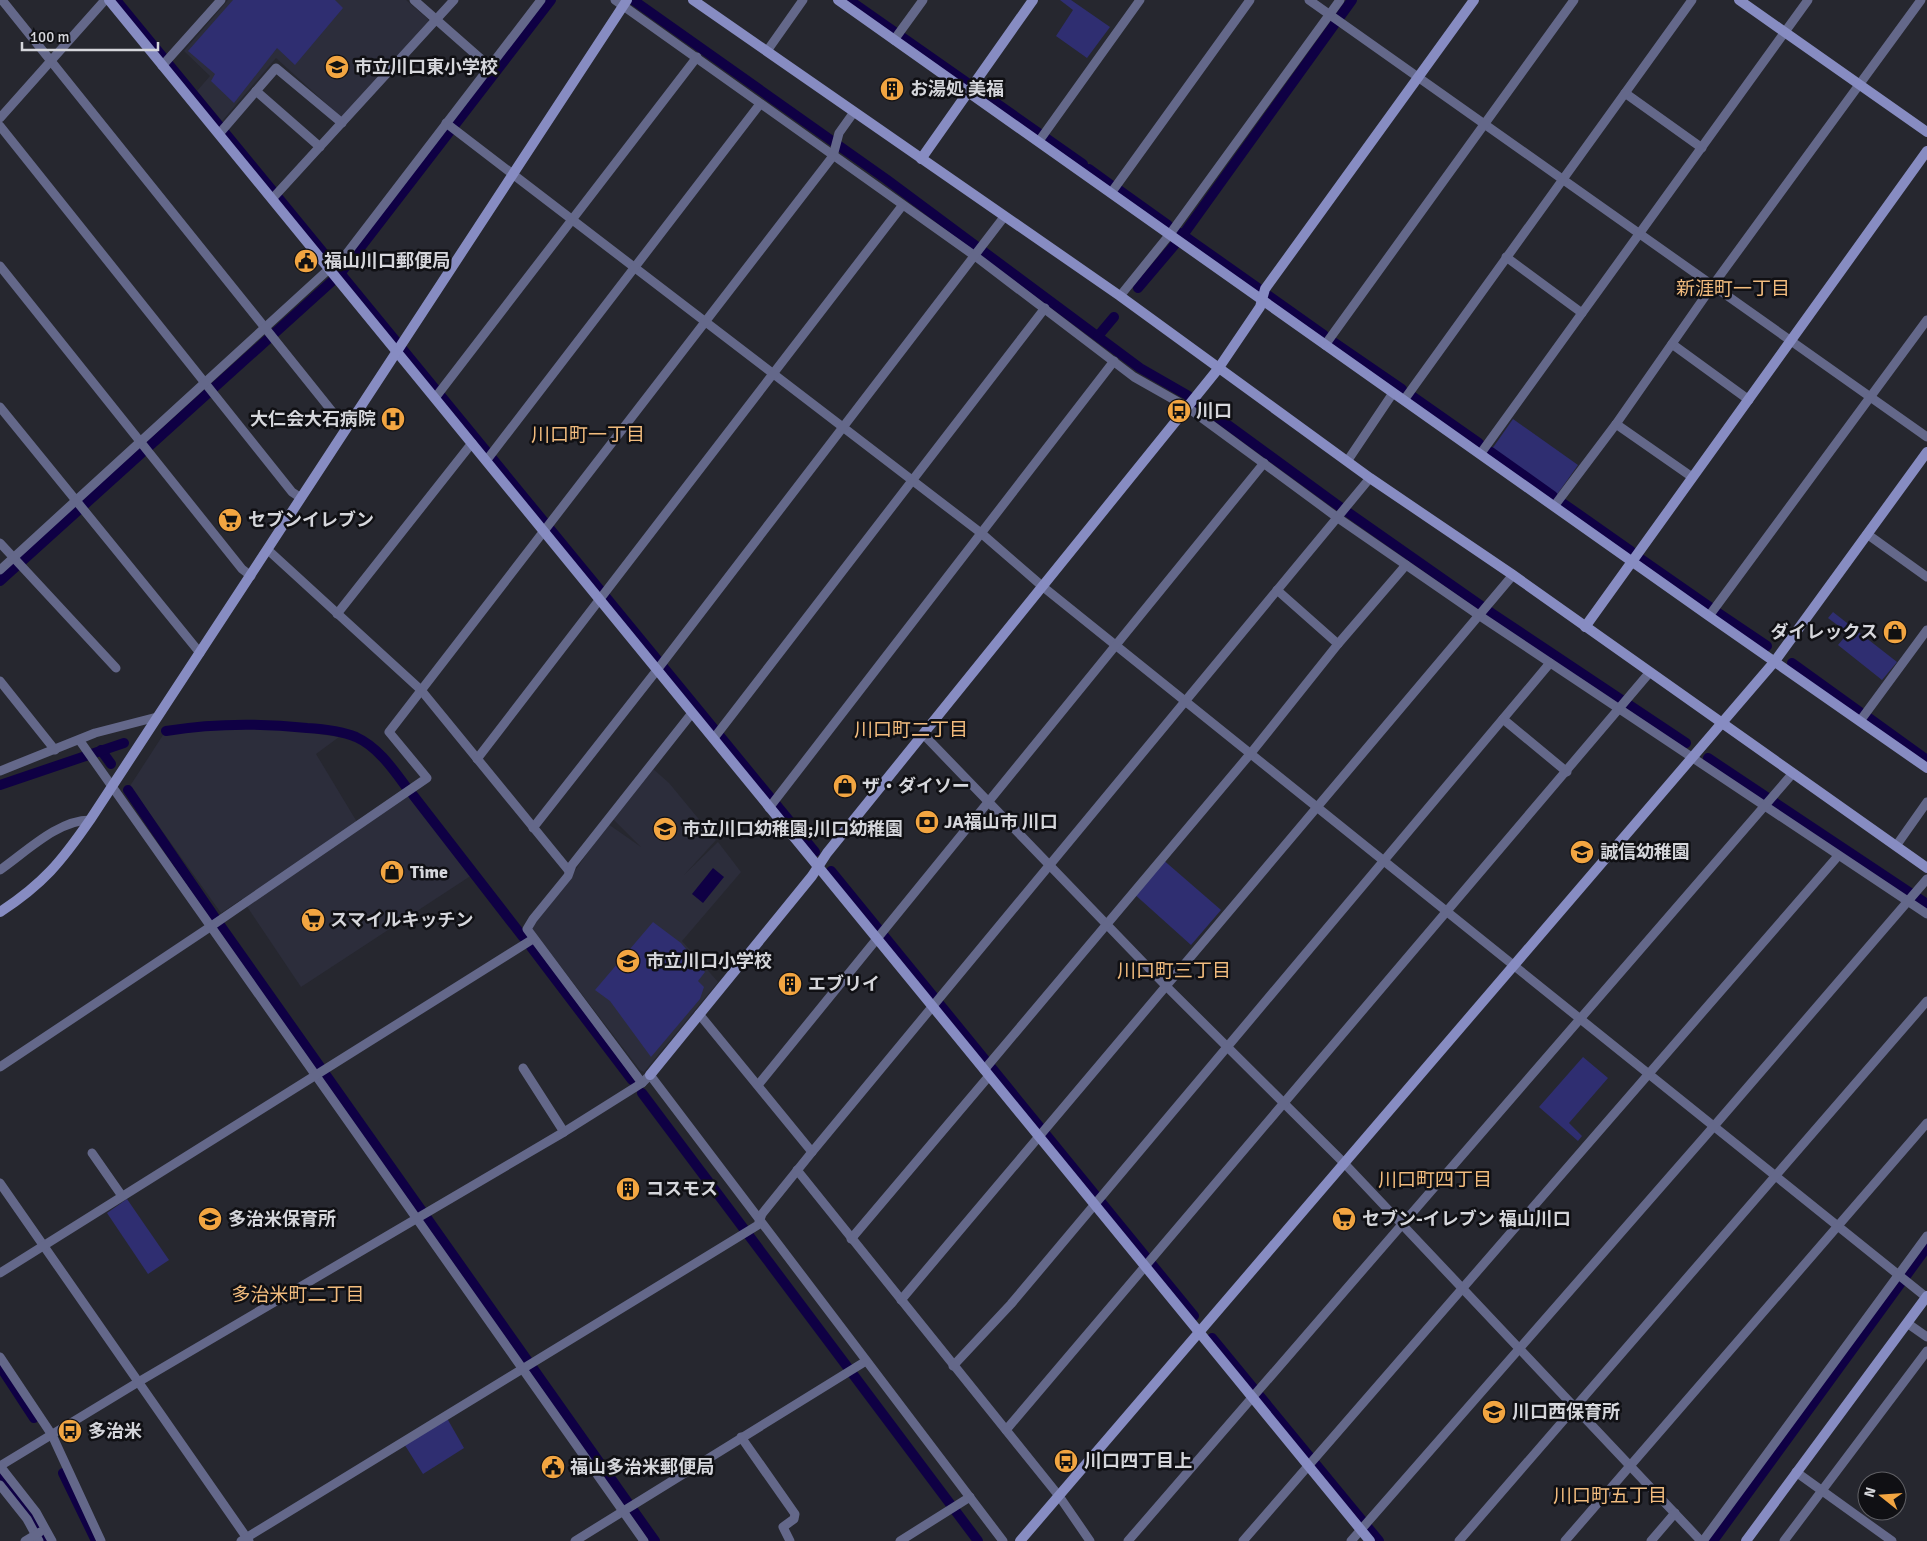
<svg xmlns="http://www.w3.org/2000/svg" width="1927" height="1541" viewBox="0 0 1927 1541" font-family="Signika,'Noto Sans JP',sans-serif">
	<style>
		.built { fill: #2c2d3b }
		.green { fill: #2f2e71 }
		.water { fill: #0f0044 }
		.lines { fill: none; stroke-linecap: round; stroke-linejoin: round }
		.canal { stroke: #0f0044; stroke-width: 10 }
		.street { stroke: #64688a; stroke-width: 9 }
		.secondary { stroke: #878cc2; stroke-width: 10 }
		.labels { text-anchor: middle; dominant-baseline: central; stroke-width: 5; stroke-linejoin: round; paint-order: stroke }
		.poi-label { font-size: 18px; font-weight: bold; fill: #d5d6db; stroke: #101014; text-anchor: start }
		.neighbourhood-label { font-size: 19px; fill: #f2bc7e; stroke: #101014 }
	</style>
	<rect width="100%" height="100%" fill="#26272f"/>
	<g class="built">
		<path d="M 228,0 L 406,0 L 429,20 L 428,25 L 342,118 L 276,58 L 222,121 L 197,91 L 210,76 L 184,51 Z"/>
		<path d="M 229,728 L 285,729 L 339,737 L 316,754 L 357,822 L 404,791 L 472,875 L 301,987 L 242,899 L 221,913 L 130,786 L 163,735 Z"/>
		<path d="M 652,768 L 669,783 L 716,840 L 684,875 L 718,842 L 741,872 L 682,941 L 718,982 L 644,1072 L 640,1070 L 532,929 L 535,921 L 574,872 L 608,824 L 641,847 L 612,818 Z"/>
	</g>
	<g class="green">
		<path d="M 233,0 L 335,0 L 343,8 L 295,65 L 277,48 L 234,103 L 211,81 L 215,74 L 188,51 Z"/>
		<path d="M 1060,0 L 1071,0 L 1110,27 L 1087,58 L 1056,36 L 1073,10 Z"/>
		<path d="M 1513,419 L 1578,465 L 1556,496 L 1492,449 Z"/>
		<path d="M 1833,612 L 1897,662 L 1882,680 L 1838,645 L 1848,633 L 1828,618 Z"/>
		<path d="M 1161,858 L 1221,910 L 1191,945 L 1132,892 Z"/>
		<path d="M 653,922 L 681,943 L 705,972 L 698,981 L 704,987 L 700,999 L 651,1057 L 610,1001 L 595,990 Z"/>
		<path d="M 1583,1057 L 1608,1078 L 1569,1123 L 1582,1136 L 1578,1141 L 1539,1107 Z"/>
		<path d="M 127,1199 L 169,1260 L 148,1274 L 107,1213 Z"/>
		<path d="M 444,1413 L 464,1448 L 423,1474 L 401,1439 Z"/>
	</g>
	<path class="water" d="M 713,868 L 724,877 L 703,903 L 692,894 Z"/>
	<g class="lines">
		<g class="canal">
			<path d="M 116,0 L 815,852"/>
			<path d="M 633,0 L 886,179 L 1140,368 L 1187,395 L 1336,504 L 1493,614 L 1686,743"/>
			<path d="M 849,0 L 1083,164"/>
			<path d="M 1089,169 L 1111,185"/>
			<path d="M 1119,190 L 1168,225"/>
			<path d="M 1180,233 L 1258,288"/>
			<path d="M 1138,288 L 1183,235 L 1352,0"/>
			<path d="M 1269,296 L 1324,335"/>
			<path d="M 1098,336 L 1114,317"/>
			<path d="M 1335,343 L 1402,389"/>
			<path d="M 1412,396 L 1479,443"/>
			<path d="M 1491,452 L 1553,496"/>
			<path d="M 1564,504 L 1631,551"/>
			<path d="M 1641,559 L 1710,607"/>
			<path d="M 0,581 L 340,274 L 551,0"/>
			<path d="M 1718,613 L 1767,646"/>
			<path d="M 1792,663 L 1860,712"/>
			<path d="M 1869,718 L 1927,760"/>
			<path d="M 166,731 C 214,723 260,723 307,728 C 323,729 341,731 356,737 C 378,747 393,769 407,788"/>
			<path d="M 101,750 L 111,764"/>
			<path d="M 1708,758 L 1927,904"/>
			<path d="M 0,785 L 124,743"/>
			<path d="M 128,790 L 220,925 L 655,1541"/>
			<path d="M 413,795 L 523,937"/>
			<path d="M 831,871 L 1194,1316"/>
			<path d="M 531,947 L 632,1080"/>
			<path d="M 642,1093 L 978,1541"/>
			<path d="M 1212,1338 L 1379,1541"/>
			<path d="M 0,1366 L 34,1418"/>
			<path d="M 63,1473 L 96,1541"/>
			<path d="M 0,1475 L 32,1517 L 46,1541"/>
			<path d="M 1713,1541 L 1927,1247"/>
		</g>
		<g class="street">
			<path d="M 2,0 L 339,420 L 348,426"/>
			<path d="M 414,0 L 490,67"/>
			<path d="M 615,0 L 975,256 L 1134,377 L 1187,407 L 1338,518 L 1480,616 L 1927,914"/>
			<path d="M 1309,0 L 1927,437"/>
			<path d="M 894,40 L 923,0"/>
			<path d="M 767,51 L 803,0"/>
			<path d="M 162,66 L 221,0"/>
			<path d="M 256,91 L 320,147"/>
			<path d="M 1625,93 L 1702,148"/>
			<path d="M 0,118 L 105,0"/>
			<path d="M 446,123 L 981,533 L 1042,586 L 1926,1297"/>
			<path d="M 0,126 L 292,492 L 301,498"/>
			<path d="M 219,134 L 276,68 L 342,123"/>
			<path d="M 1039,141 L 1140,0"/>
			<path d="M 1111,193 L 1250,0"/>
			<path d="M 272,199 L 454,0"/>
			<path d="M 1506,257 L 1582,313"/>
			<path d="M 0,266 L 242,569 L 251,576"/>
			<path d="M 1120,296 L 1170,234 L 1340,0"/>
			<path d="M 1672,344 L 1749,400"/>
			<path d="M 1325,345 L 1574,0"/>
			<path d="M 435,398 L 697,57"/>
			<path d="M 1404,400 L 1692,0"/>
			<path d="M 0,407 L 200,653"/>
			<path d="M 1616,424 L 1692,477"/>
			<path d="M 1481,453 L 1808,0"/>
			<path d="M 1348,460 L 1393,393"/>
			<path d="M 486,461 L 760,104"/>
			<path d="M 1555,505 L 1616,424 L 1713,285 L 1921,0"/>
			<path d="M 1867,534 L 1927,577"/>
			<path d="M 0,543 L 116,668"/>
			<path d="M 268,550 L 421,690 L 569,871"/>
			<path d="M 0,570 L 329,269 L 341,261 L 541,0"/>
			<path d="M 1277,590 L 1338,644"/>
			<path d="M 337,614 L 472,443"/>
			<path d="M 1709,616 L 1927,320"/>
			<path d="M 0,681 L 55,750"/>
			<path d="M 1503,719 L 1567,772"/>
			<path d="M 1860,721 L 1927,630"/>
			<path d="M 924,735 L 1167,987 L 1344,1163 L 1701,1541"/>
			<path d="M 714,738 L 1045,308"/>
			<path d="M 80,741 L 644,1541"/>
			<path d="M 477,759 L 902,206"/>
			<path d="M 0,771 L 95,733 L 157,717"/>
			<path d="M 769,808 L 1114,361"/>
			<path d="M 533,828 L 657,670 L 1004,217"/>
			<path d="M 1896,846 L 1927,802"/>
			<path d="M 0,870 C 26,852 58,820 90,820"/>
			<path d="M 699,1014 L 812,1152"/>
			<path d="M 0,1067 L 210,927 L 427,778 L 389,732 L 833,156 L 839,133 L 854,112"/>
			<path d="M 523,1068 L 564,1132"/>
			<path d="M 984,1070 L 1251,753 L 1338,644 L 1406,565"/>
			<path d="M 642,1083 L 527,929 L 533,919 L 568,876 L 572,865 L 692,713"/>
			<path d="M 758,1085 L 1264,463"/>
			<path d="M 92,1153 L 122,1196"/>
			<path d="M 797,1170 L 1059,1496 L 1090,1541"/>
			<path d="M 0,1183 L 249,1541"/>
			<path d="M 851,1239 L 989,1076"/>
			<path d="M 0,1273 L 533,939"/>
			<path d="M 901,1300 L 1513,575"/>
			<path d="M 1907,1323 L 1927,1337"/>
			<path d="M 0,1357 L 52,1435 L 101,1541"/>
			<path d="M 953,1366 L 1011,1304 L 1550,663"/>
			<path d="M 1006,1430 L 1650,672"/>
			<path d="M 741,1437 L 795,1514 L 794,1519 L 783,1527 L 790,1541"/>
			<path d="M 0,1466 L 140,1381 L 564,1132 L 642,1083 L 650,1075 L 1003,1541"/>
			<path d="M 0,1466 L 36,1512 L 52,1541"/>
			<path d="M 1796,1472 L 1892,1541"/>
			<path d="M 0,1485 L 27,1519 L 39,1541"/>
			<path d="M 25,1541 L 40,1532"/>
			<path d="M 241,1541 L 758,1225 L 762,1214 L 812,1152 L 1370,478"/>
			<path d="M 575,1541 L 866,1361"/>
			<path d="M 900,1541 L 970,1497"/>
			<path d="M 1128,1541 L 1793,773"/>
			<path d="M 1243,1541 L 1838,856"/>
			<path d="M 1351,1541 L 1715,1125 L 1927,879"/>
			<path d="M 1459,1541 L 1927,1001"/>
			<path d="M 1565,1541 L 1927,1123"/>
			<path d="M 1651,1541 L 1675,1513"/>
			<path d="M 1703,1541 L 1927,1236"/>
			<path d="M 1784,1541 L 1927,1351"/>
		</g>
		<g class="secondary">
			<path d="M 109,0 L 1370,1541"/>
			<path d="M 693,0 L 1120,296 L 1370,478 L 1513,575 L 1927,868"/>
			<path d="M 838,0 L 1709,616 L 1927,768"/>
			<path d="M 1739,0 L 1927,132"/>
			<path d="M 921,159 L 1033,0"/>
			<path d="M 1585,627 L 1927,151"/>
			<path d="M 0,912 C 43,884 61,862 90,820 L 627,0"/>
			<path d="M 650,1075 L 812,876 L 827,853 L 1218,369 L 1260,307 L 1265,289 L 1474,0"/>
			<path d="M 1020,1541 L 1775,661 L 1927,452"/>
			<path d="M 1746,1541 L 1927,1296"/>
		</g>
	</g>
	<defs>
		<g id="school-disc" transform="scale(1.25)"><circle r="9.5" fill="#f2a541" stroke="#101014"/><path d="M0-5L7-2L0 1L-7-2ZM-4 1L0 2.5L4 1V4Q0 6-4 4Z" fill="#111"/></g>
		<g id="building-disc" transform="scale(1.25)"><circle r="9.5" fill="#f2a541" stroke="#101014"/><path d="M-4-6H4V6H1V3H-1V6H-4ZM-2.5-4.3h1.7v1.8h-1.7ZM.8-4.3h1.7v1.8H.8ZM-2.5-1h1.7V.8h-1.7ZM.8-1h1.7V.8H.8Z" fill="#111"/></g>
		<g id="civic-disc" transform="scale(1.25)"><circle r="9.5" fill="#f2a541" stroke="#101014"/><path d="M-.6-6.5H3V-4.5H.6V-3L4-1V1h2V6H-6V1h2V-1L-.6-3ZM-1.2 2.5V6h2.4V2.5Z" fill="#111"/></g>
		<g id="bus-disc" transform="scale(1.25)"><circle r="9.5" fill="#f2a541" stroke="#101014"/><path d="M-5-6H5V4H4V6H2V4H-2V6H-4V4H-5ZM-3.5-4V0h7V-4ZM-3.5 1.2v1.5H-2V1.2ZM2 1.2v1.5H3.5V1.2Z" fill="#111"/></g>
		<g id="hospital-disc" transform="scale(1.25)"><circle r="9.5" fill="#f2a541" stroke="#101014"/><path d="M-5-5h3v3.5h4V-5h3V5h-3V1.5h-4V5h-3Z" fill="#111"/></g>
		<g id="supermarket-disc" transform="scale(1.25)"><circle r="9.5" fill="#f2a541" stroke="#101014"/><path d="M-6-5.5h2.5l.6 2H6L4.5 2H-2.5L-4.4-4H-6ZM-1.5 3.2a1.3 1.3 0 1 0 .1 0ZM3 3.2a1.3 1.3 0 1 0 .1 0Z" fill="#111"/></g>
		<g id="shop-disc" transform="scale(1.25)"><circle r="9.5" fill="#f2a541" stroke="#101014"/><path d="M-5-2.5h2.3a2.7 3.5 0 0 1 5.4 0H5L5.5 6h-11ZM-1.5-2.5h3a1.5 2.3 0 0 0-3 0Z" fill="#111"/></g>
		<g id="bank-disc" transform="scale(1.25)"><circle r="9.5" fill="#f2a541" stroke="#101014"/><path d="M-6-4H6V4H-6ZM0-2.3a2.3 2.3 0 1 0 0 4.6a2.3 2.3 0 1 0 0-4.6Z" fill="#111"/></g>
	</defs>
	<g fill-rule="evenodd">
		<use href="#school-disc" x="337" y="67"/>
		<use href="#building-disc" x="892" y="89"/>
		<use href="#civic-disc" x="306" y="261"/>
		<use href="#bus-disc" x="1179" y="411"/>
		<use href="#hospital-disc" x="393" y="419"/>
		<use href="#supermarket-disc" x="230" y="520"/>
		<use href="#shop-disc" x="1895" y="632"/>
		<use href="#shop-disc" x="845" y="786"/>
		<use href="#bank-disc" x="927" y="822"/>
		<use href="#school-disc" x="665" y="829"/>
		<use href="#school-disc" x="1582" y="852"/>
		<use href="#shop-disc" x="392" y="872"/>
		<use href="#supermarket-disc" x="313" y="920"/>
		<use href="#school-disc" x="628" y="961"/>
		<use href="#building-disc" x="790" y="984"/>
		<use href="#building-disc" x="628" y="1189"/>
		<use href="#school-disc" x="210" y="1219"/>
		<use href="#supermarket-disc" x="1344" y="1219"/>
		<use href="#school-disc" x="1494" y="1412"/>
		<use href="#bus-disc" x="70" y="1431"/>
		<use href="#bus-disc" x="1066" y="1461"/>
		<use href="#civic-disc" x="553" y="1467"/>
	</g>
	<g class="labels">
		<g class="poi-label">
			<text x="354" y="67">市立川口東小学校</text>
			<text x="910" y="89">お湯処 美福</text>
			<text x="324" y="261">福山川口郵便局</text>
			<text x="1196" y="411">川口</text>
			<text x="376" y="419" text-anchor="end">大仁会大石病院</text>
			<text x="248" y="520">セブンイレブン</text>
			<text x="1878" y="632" text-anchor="end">ダイレックス</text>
			<text x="862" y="786">ザ・ダイソー</text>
			<text x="944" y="822">JA福山市 川口</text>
			<text x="682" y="829">市立川口幼稚園;川口幼稚園</text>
			<text x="1600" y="852">誠信幼稚園</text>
			<text x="410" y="872">Time</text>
			<text x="330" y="920">スマイルキッチン</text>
			<text x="646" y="961">市立川口小学校</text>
			<text x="808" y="984">エブリイ</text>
			<text x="646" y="1189">コスモス</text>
			<text x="228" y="1219">多治米保育所</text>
			<text x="1362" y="1219">セブン-イレブン 福山川口</text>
			<text x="1512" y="1412">川口西保育所</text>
			<text x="88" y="1431">多治米</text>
			<text x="1084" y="1461">川口四丁目上</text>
			<text x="570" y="1467">福山多治米郵便局</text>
		</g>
		<g class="neighbourhood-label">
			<text x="1733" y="289">新涯町一丁目</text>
			<text x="588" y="435">川口町一丁目</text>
			<text x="911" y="730">川口町二丁目</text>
			<text x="1174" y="971">川口町三丁目</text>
			<text x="1435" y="1180">川口町四丁目</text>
			<text x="298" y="1295">多治米町二丁目</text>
			<text x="1610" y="1496">川口町五丁目</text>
		</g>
	</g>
	<g transform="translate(1882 1496) rotate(287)"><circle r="24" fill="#101014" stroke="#5f5f64"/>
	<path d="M0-4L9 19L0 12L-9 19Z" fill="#f2a541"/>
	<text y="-8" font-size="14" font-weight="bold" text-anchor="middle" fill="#d5d6db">N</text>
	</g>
	<path d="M22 42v8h136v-8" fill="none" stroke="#d5d6db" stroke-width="2.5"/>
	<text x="30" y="42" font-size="15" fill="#d5d6db" stroke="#101014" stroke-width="4" paint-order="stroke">100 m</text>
</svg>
